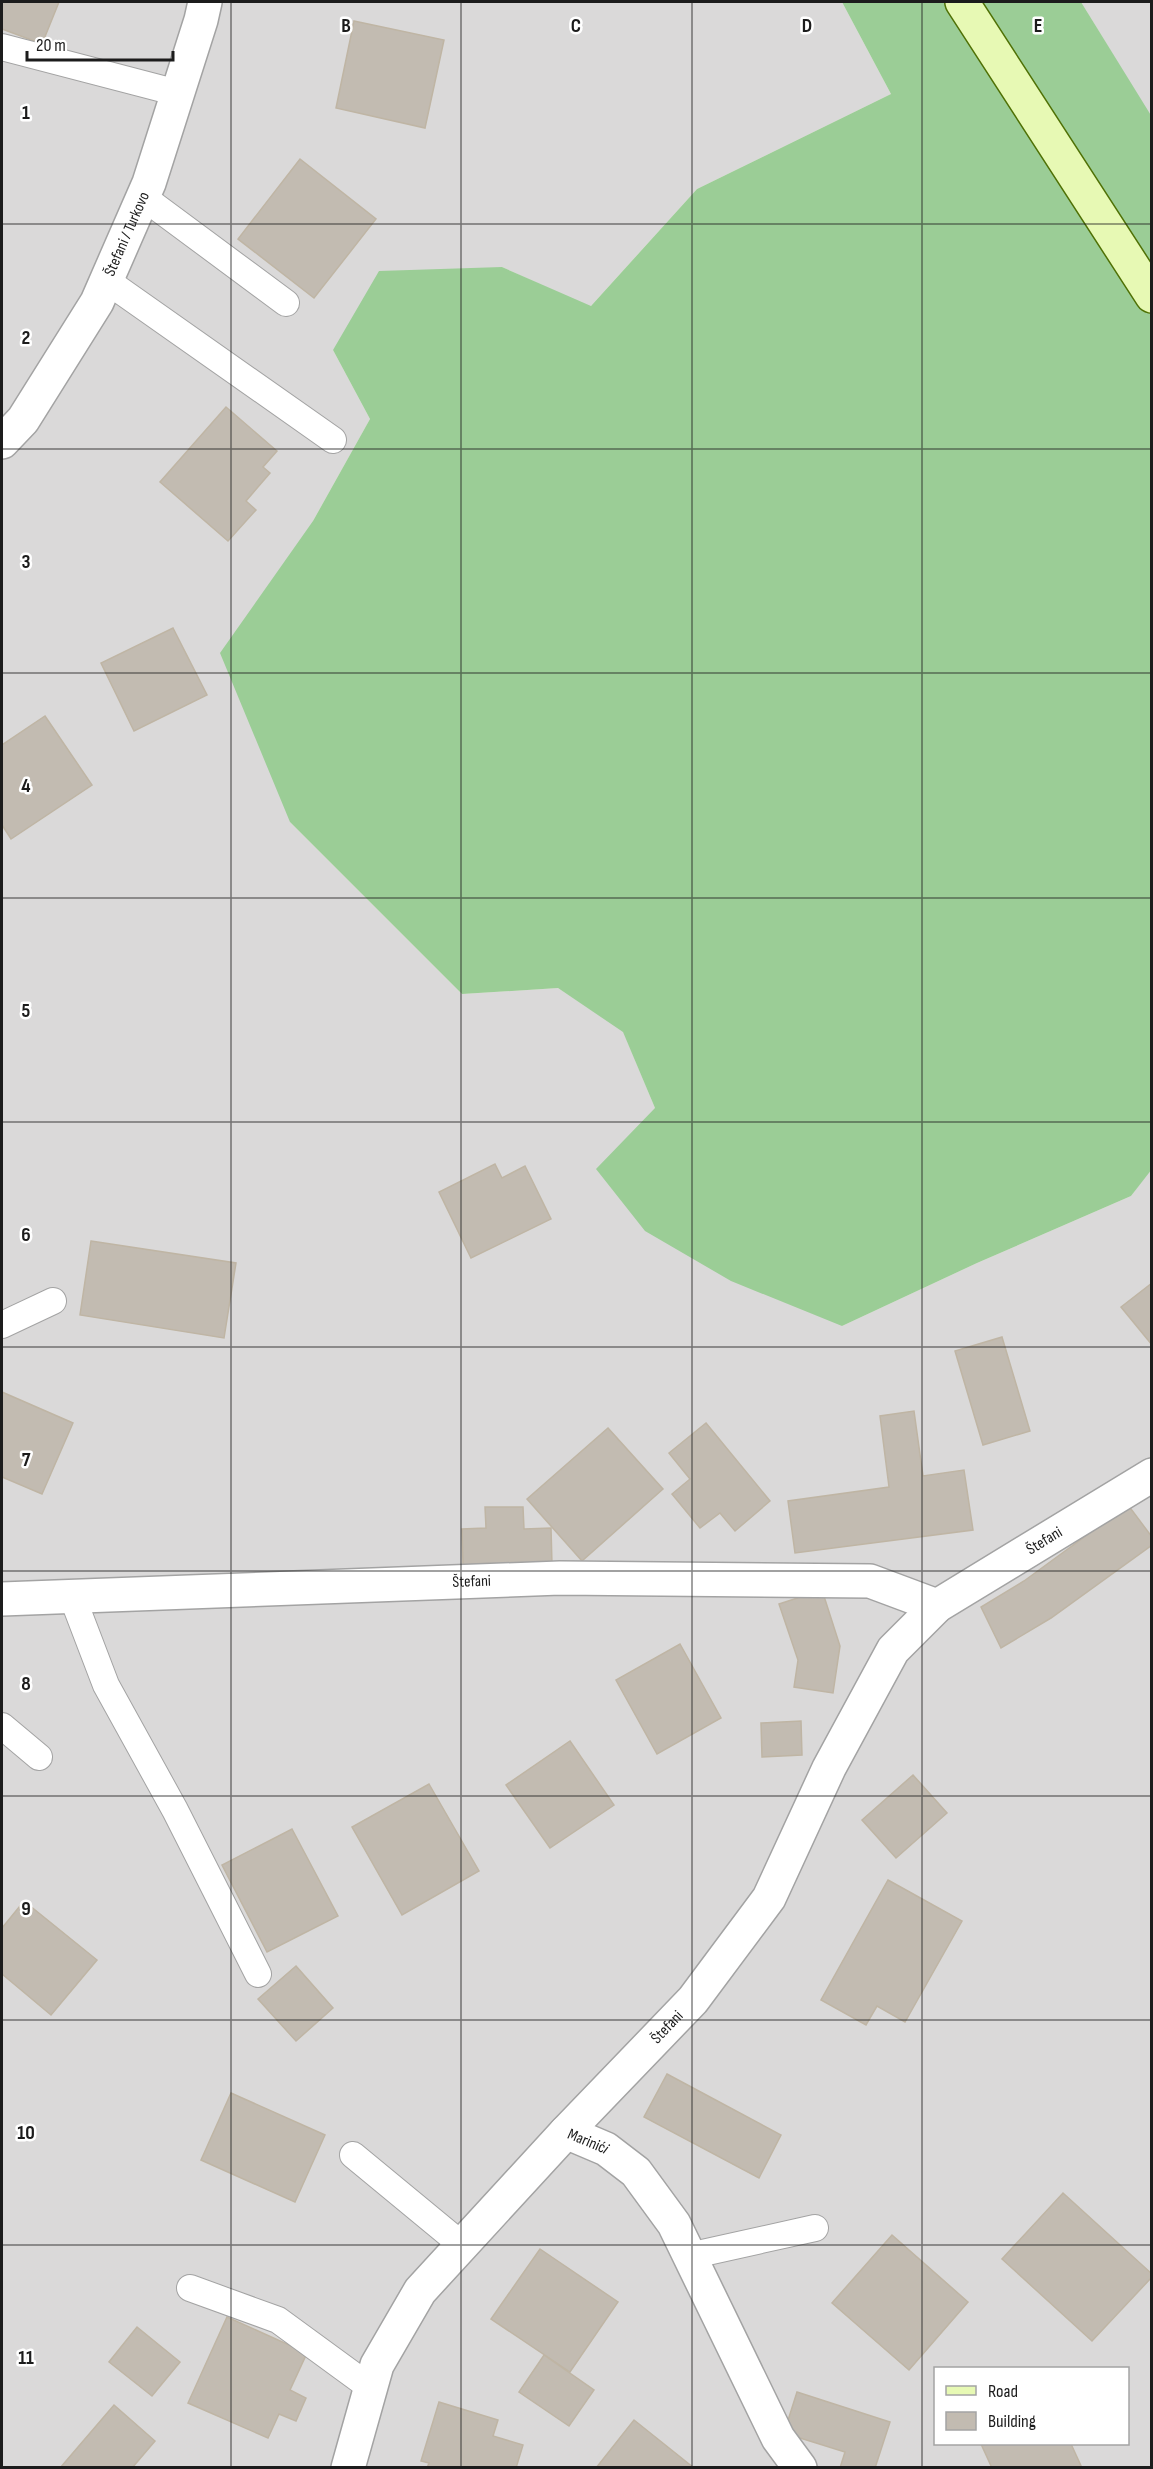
<svg xmlns="http://www.w3.org/2000/svg" width="1153" height="2469" viewBox="0 0 1153 2469" font-family="'Sofia Sans Condensed',sans-serif">
	<style>
		.residential { fill: #dad9d9; fill-rule: evenodd }
		.forest { fill: #9bcd96 }
		.building { fill: #c2bbb1; stroke: #bfb5a4; stroke-width: 1.5 }
		.lines { fill: none; stroke-linecap: round; stroke-linejoin: round }
		.service-casing { stroke: #a3a3a3; stroke-width: 28 }
		.minor-casing { stroke: #a3a3a3; stroke-width: 36 }
		.tertiary-casing { stroke: #a3a3a3; stroke-width: 36 }
		.secondary-casing { stroke: #4f7105; stroke-width: 36 }
		.service { stroke: #fff; stroke-width: 26 }
		.minor { stroke: #fff; stroke-width: 33 }
		.tertiary { stroke: #fff; stroke-width: 33 }
		.secondary { stroke: #e7f9b4; stroke-width: 33 }
		.grid { fill: none; stroke: #1c1c1c; stroke-width: 1.5; stroke-opacity: 0.55 }
		.labels { text-anchor: middle; dominant-baseline: central; stroke-width: 5; stroke-linejoin: round; paint-order: stroke }
		.street-label { font-size: 16px; fill: #1c1c1c; stroke: #fff }
		.grid-label { font-size: 20px; text-anchor: middle; font-weight: bold; fill: #1c1c1c; stroke: #fff; stroke-width: 5; stroke-linejoin: round; paint-order: stroke }
	</style>
	<rect width="100%" height="100%" fill="#edece1"/>
	<g class="residential">
		<path d="M 2,2 L 842,2 L 891,94 L 697,189 L 590,307 L 502,267 L 333,350 L 370,419 L 313,521 L 290,822 L 462,994 L 558,988 L 623,1031 L 655,1108 L 842,1326 L 977,1263 L 1131,1196 L 1151,1169 L 1151,2467 L 2,2467 ZM 936,2368 L 1128,2368 L 1128,2444 L 936,2444 Z"/>
		<path d="M 1081,2 L 1151,2 L 1151,117 Z"/>
	</g>
	<path class="forest" d="M 842,2 L 1081,2 L 1152,117 L 1152,1169 L 1131,1196 L 977,1263 L 842,1326 L 731,1281 L 645,1231 L 596,1169 L 655,1108 L 623,1032 L 558,988 L 462,994 L 290,822 L 220,653 L 313,521 L 370,419 L 333,350 L 379,271 L 502,267 L 591,306 L 697,189 L 891,94 Z"/>
	<g class="building">
		<path d="M 2,2 L 59,2 L 42,44 L 2,29 Z"/>
		<path d="M 354,21 L 444,40 L 425,128 L 336,108 Z"/>
		<path d="M 300,159 L 376,219 L 314,298 L 238,239 Z"/>
		<path d="M 226,407 L 277,451 L 263,467 L 270,473 L 246,501 L 256,510 L 228,541 L 160,482 Z"/>
		<path d="M 173,628 L 207,695 L 134,731 L 101,663 Z"/>
		<path d="M 45,716 L 92,785 L 11,839 L 2,825 L 2,745 Z"/>
		<path d="M 495,1164 L 502,1178 L 525,1166 L 551,1219 L 471,1258 L 439,1192 Z"/>
		<path d="M 91,1241 L 236,1263 L 224,1338 L 80,1315 Z"/>
		<path d="M 1152,1283 L 1152,1345 L 1121,1307 Z"/>
		<path d="M 1002,1337 L 1030,1431 L 983,1445 L 955,1351 Z"/>
		<path d="M 2,1392 L 73,1423 L 42,1494 L 2,1477 Z"/>
		<path d="M 914,1411 L 923,1476 L 964,1470 L 973,1530 L 795,1553 L 788,1501 L 889,1487 L 880,1416 Z"/>
		<path d="M 706,1423 L 770,1501 L 735,1531 L 720,1513 L 700,1528 L 672,1494 L 690,1479 L 669,1453 Z"/>
		<path d="M 608,1428 L 663,1489 L 582,1561 L 527,1499 Z"/>
		<path d="M 1128,1505 L 1152,1537 L 1152,1545 L 1051,1618 L 1001,1648 L 981,1607 L 1024,1581 Z"/>
		<path d="M 485,1507 L 523,1507 L 524,1529 L 551,1528 L 552,1564 L 463,1565 L 462,1529 L 486,1528 Z"/>
		<path d="M 822,1590 L 840,1646 L 833,1693 L 794,1687 L 798,1660 L 779,1604 Z"/>
		<path d="M 680,1644 L 721,1718 L 657,1754 L 616,1680 Z"/>
		<path d="M 801,1721 L 802,1755 L 762,1757 L 761,1723 Z"/>
		<path d="M 570,1741 L 614,1805 L 550,1848 L 506,1785 Z"/>
		<path d="M 913,1775 L 947,1813 L 896,1858 L 862,1820 Z"/>
		<path d="M 429,1784 L 479,1871 L 402,1915 L 352,1827 Z"/>
		<path d="M 292,1829 L 338,1916 L 267,1952 L 222,1865 Z"/>
		<path d="M 888,1880 L 962,1921 L 905,2022 L 877,2006 L 866,2025 L 821,2000 Z"/>
		<path d="M 24,1901 L 97,1960 L 51,2015 L 2,1974 L 2,1928 Z"/>
		<path d="M 296,1966 L 333,2008 L 296,2041 L 258,1999 Z"/>
		<path d="M 667,2074 L 781,2135 L 759,2178 L 644,2117 Z"/>
		<path d="M 231,2093 L 325,2135 L 295,2202 L 201,2160 Z"/>
		<path d="M 1063,2193 L 1152,2274 L 1152,2277 L 1092,2341 L 1002,2259 Z"/>
		<path d="M 892,2235 L 968,2302 L 909,2370 L 832,2303 Z"/>
		<path d="M 540,2249 L 618,2302 L 570,2372 L 491,2319 Z"/>
		<path d="M 227,2317 L 307,2353 L 290,2390 L 306,2398 L 296,2421 L 279,2414 L 268,2438 L 188,2403 Z"/>
		<path d="M 137,2327 L 180,2362 L 152,2396 L 109,2362 Z"/>
		<path d="M 544,2355 L 594,2390 L 569,2426 L 519,2392 Z"/>
		<path d="M 797,2392 L 890,2422 L 875,2468 L 840,2468 L 845,2452 L 784,2433 Z"/>
		<path d="M 439,2402 L 498,2420 L 493,2436 L 523,2445 L 516,2468 L 427,2468 L 429,2463 L 421,2461 Z"/>
		<path d="M 114,2405 L 155,2441 L 132,2468 L 60,2468 Z"/>
		<path d="M 634,2420 L 694,2468 L 596,2468 Z"/>
		<path d="M 981,2444 L 1071,2444 L 1082,2468 L 992,2468 Z"/>
	</g>
	<g class="lines">
		<g class="service-casing">
			<g id="service">
				<path d="M 2,47 L 178,93"/>
				<path d="M 143,197 L 286,303"/>
				<path d="M 107,281 L 333,440"/>
				<path d="M 2,1325 L 53,1301"/>
				<path d="M 72,1596 L 106,1685 L 175,1810 L 258,1974"/>
				<path d="M 2,1726 L 39,1757"/>
				<path d="M 353,2155 L 462,2245"/>
				<path d="M 689,2256 L 815,2228"/>
				<path d="M 190,2288 L 278,2320 L 371,2388"/>
			</g>
		</g>
		<g class="minor-casing">
			<g id="minor">
				<path id="s1" d="M 2,442 L 23,420 L 97,302 L 149,183 L 201,20 L 205,2"/>
				<path id="s2" d="M 2,1599 L 560,1578 L 870,1581 L 937,1606"/>
				<path id="s3" d="M 566,2132 L 606,2149 L 636,2172 L 674,2224 L 778,2438 L 800,2468"/>
			</g>
		</g>
		<g class="tertiary-casing">
			<g id="tertiary">
				<path id="s4" d="M 348,2468 L 377,2365 L 420,2291 L 566,2132 L 693,2000 L 769,1898 L 829,1768 L 893,1650 L 937,1606 L 1152,1475"/>
			</g>
		</g>
		<g class="secondary-casing">
			<path id="secondary" d="M 962,2 L 1152,296"/>
		</g>
		<use href="#service" class="service"/>
		<use href="#minor" class="minor"/>
		<use href="#tertiary" class="tertiary"/>
		<use href="#secondary" class="secondary"/>
	</g>
	<path class="grid" d="M 231,2 L 231,2468M 461,2 L 461,2468M 692,2 L 692,2468M 922,2 L 922,2468M 2,224 L 1152,224M 2,449 L 1152,449M 2,673 L 1152,673M 2,898 L 1152,898M 2,1122 L 1152,1122M 2,1347 L 1152,1347M 2,1571 L 1152,1571M 2,1796 L 1152,1796M 2,2020 L 1152,2020M 2,2245 L 1152,2245"/>
	<g class="labels">
		<g class="street-label">
			<text stroke="none"><textPath href="#s1" startOffset="244">Štefani / Turkovo</textPath></text>
			<text stroke="none"><textPath href="#s4" startOffset="1184">Štefani</textPath></text>
			<text stroke="none"><textPath href="#s2" startOffset="470">Štefani</textPath></text>
			<text stroke="none"><textPath href="#s4" startOffset="554">Štefani</textPath></text>
			<text stroke="none"><textPath href="#s3" startOffset="24">Marinići</textPath></text>
		</g>
	</g>
	<g class="grid-label">
		<text x="346" y="32">B</text>
		<text x="576" y="32">C</text>
		<text x="807" y="32">D</text>
		<text x="1038" y="32">E</text>
		<text x="26" y="119">1</text>
		<text x="26" y="344">2</text>
		<text x="26" y="568">3</text>
		<text x="26" y="792">4</text>
		<text x="26" y="1017">5</text>
		<text x="26" y="1241">6</text>
		<text x="26" y="1466">7</text>
		<text x="26" y="1690">8</text>
		<text x="26" y="1915">9</text>
		<text x="26" y="2139">10</text>
		<text x="26" y="2364">11</text>
	</g>
	<rect width="1153" height="2469" fill="none" stroke="#1c1c1c" stroke-width="6"/>
	<rect x="934" y="2367" width="195" height="78" fill="#ffffff" stroke="#a4a4a4" stroke-width="1.5"/>
	<rect x="946" y="2386" width="30" height="9" fill="#e7f9b4" stroke="#a4a4a4" stroke-width="1.5"/>
	<text x="988" y="2397" font-size="18" fill="#1c1c1c">Road</text>
	<rect x="946" y="2412" width="30" height="18" fill="#c2bbb1" stroke="#a4a4a4" stroke-width="1.5"/>
	<text x="988" y="2427" font-size="18" fill="#1c1c1c">Building</text>
	<path d="M27 51v9h146v-9" fill="none" stroke="#1c1c1c" stroke-width="3"/>
	<text x="36" y="51" font-size="18" fill="#1c1c1c" stroke="#ffffff" stroke-width="4.5" paint-order="stroke">20 m</text>
</svg>
